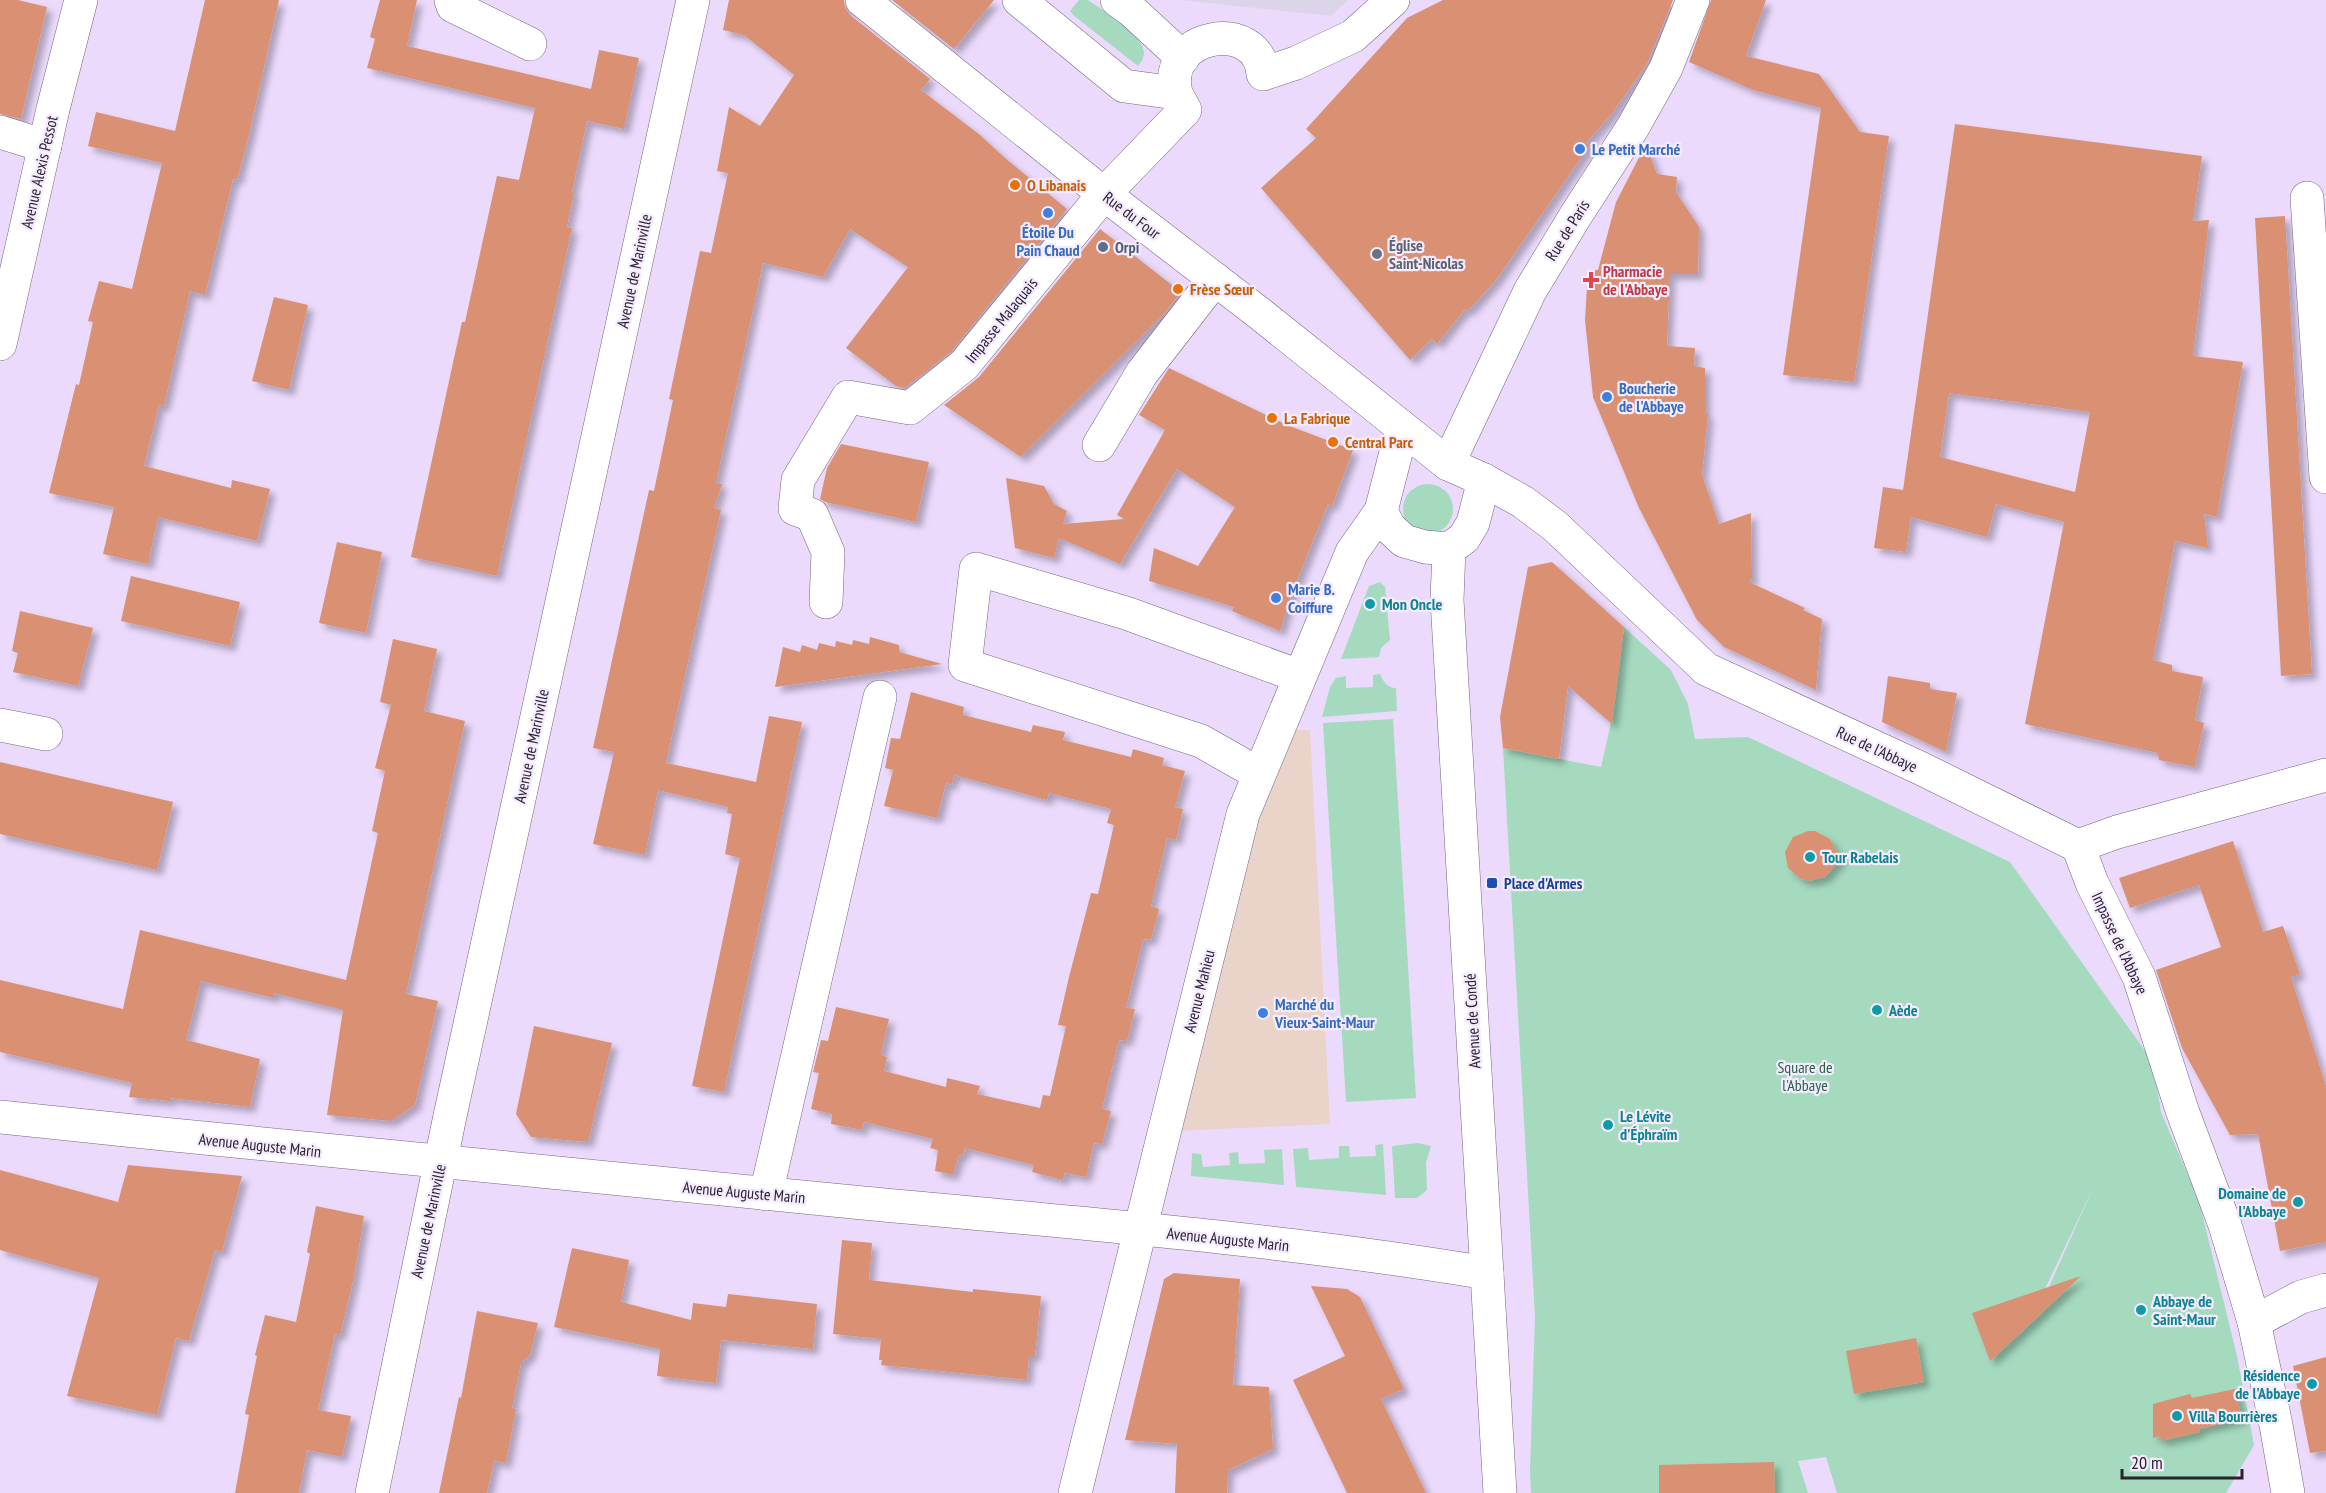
<svg xmlns="http://www.w3.org/2000/svg" width="2326" height="1493" viewBox="0 0 2326 1493" font-family="'PT Sans Narrow',sans-serif">
	<style>
		.commercial { fill: #ead3c8 }
		.education { fill: #dcd4e9 }
		.green { fill: #a5dabf; fill-rule: evenodd }
		.building { fill: #da9073; fill-rule: evenodd; filter: url(#shadow) }
		.lines { fill: none; stroke-linecap: round; stroke-linejoin: round }
		.minor-casing { stroke: #746582; stroke-width: 34 }
		.minor { stroke: #fff; stroke-width: 33 }
		.shop-dot { fill: #3f7fe0; stroke: #f5ebff; stroke-width: 2 }
		.food-dot { fill: #e8710a; stroke: #f5ebff; stroke-width: 2 }
		.service-dot { fill: #5c6f8a; stroke: #f5ebff; stroke-width: 2 }
		.worship-dot { fill: #6b7280; stroke: #f5ebff; stroke-width: 2 }
		.health-dot { fill: #e0444e; stroke: #f5ebff; stroke-width: 2 }
		.culture-dot { fill: #0f9aa8; stroke: #f5ebff; stroke-width: 2 }
		.transit-dot { fill: #1a4fb4; stroke: #f5ebff; stroke-width: 2 }
		.labels { text-anchor: middle; dominant-baseline: central; stroke-width: 4.5; stroke-linejoin: round; paint-order: stroke }
		.shop-label { font-size: 16px; font-weight: bold; fill: #366cbe; stroke: #f5ebff; text-anchor: start }
		.street-label { font-size: 16px; fill: #29222f; stroke: #f5ebff }
		.food-label { font-size: 16px; font-weight: bold; fill: #c56008; stroke: #f5ebff; text-anchor: start }
		.worship-label { font-size: 16px; font-weight: bold; fill: #5b616d; stroke: #f5ebff; text-anchor: start }
		.service-label { font-size: 16px; font-weight: bold; fill: #4e5e75; stroke: #f5ebff; text-anchor: start }
		.health-label { font-size: 16px; font-weight: bold; fill: #be3a42; stroke: #f5ebff; text-anchor: start }
		.culture-label { font-size: 16px; font-weight: bold; fill: #0d838f; stroke: #f5ebff; text-anchor: start }
		.transit-label { font-size: 16px; font-weight: bold; fill: #164399; stroke: #f5ebff; text-anchor: start }
		.park-label { font-size: 16px; fill: #246247; stroke: #f5ebff }
	</style>
	<defs>
		<filter id="shadow"><feDropShadow dx="5.5" dy="5.5" stdDeviation="3" flood-color="#0004"/></filter>
	</defs>
	<rect width="100%" height="100%" fill="#ebdafc"/>
	<path class="commercial" d="M 1290,730 L 1310,730 L 1330,1124 L 1173,1131 L 1229,902 Z"/>
	<path class="education" d="M 1181,0 L 1348,0 L 1331,16 Z"/>
	<g class="green">
		<path d="M 1079,0 L 1088,0 C 1102,10 1144,35 1144,53 C 1144,58 1141,62 1138,66 L 1073,15 L 1070,11 Z"/>
		<circle cx="1428" cy="509" r="25"/>
		<path d="M 1380,582 L 1385,587 L 1390,640 L 1381,648 L 1379,657 L 1341,659 L 1369,586 Z"/>
		<path d="M 1624,627 L 1671,670 L 1688,704 L 1695,739 L 1748,737 L 2010,862 L 2153,1062 L 2161,1112 L 2199,1201 L 2237,1356 L 2254,1445 L 2226,1493 L 1837,1493 L 1826,1457 L 1798,1461 L 1808,1493 L 1531,1493 L 1530,1470 L 1535,1317 L 1503,748 L 1601,767 L 1612,718 ZM 2094,1186 L 2048,1289 L 2045,1289 Z"/>
		<path d="M 1380,674 C 1383,681 1387,688 1396,688 L 1397,711 L 1322,717 L 1330,687 L 1336,678 L 1346,676 L 1346,688 L 1373,687 L 1373,675 Z"/>
		<path d="M 1393,719 L 1416,1098 L 1346,1102 L 1323,723 Z"/>
		<path d="M 1418,1143 L 1431,1146 L 1426,1163 L 1427,1190 L 1417,1198 L 1395,1198 L 1392,1146 Z"/>
		<path d="M 1383,1144 L 1386,1195 L 1296,1187 L 1293,1149 L 1308,1148 L 1309,1160 L 1339,1158 L 1339,1146 L 1349,1146 L 1350,1157 L 1376,1156 L 1375,1145 Z"/>
		<path d="M 1282,1149 L 1284,1185 L 1191,1176 L 1192,1153 L 1201,1154 L 1203,1167 L 1230,1165 L 1229,1153 L 1238,1152 L 1239,1164 L 1265,1163 L 1264,1150 Z"/>
	</g>
	<g class="building">
		<path d="M 0,0 L 18,0 L 47,7 L 21,119 L 0,114 Z"/>
		<path d="M 205,0 L 279,0 L 249,135 L 237,180 L 233,179 L 205,295 L 190,291 L 164,406 L 159,405 L 144,466 L 231,488 L 232,480 L 270,489 L 257,541 L 158,517 L 148,564 L 103,554 L 114,507 L 49,493 L 76,384 L 79,385 L 93,322 L 88,321 L 99,281 L 132,289 L 162,163 L 88,146 L 96,112 L 175,131 Z"/>
		<path d="M 380,0 L 417,0 L 407,46 L 591,89 L 599,50 L 639,58 L 624,129 L 587,121 L 572,192 L 574,192 L 567,227 L 572,228 L 497,576 L 411,557 L 454,358 L 462,322 L 465,322 L 497,176 L 519,180 L 535,108 L 367,68 L 375,39 L 370,37 Z"/>
		<path d="M 729,0 L 844,0 L 845,7 L 850,15 L 930,79 L 921,90 L 980,135 L 1005,158 L 1067,209 L 951,352 L 905,388 L 896,386 L 846,348 L 908,267 L 850,229 L 823,277 L 763,263 L 720,464 L 716,483 L 722,484 L 714,508 L 721,510 L 666,763 L 756,782 L 769,716 L 802,722 L 724,1092 L 692,1086 L 740,858 L 725,854 L 732,814 L 727,813 L 728,807 L 658,790 L 645,855 L 593,844 L 614,752 L 593,748 L 649,490 L 654,491 L 673,400 L 669,399 L 700,251 L 711,253 L 728,173 L 717,171 L 729,107 L 760,126 L 794,75 L 744,35 L 723,30 Z"/>
		<path d="M 892,0 L 994,0 L 954,49 Z"/>
		<path d="M 1443,0 L 1673,0 L 1647,64 L 1611,115 L 1586,143 L 1590,145 L 1496,280 L 1468,311 L 1465,309 L 1437,344 L 1432,339 L 1410,360 L 1261,188 L 1316,138 L 1306,129 L 1407,18 Z"/>
		<path d="M 1711,0 L 1766,0 L 1746,56 L 1819,74 L 1860,132 L 1889,136 L 1854,382 L 1783,375 L 1821,108 L 1753,90 L 1689,62 Z"/>
		<path d="M 1955,124 L 2202,156 L 2193,221 L 2209,220 L 2193,356 L 2243,362 L 2217,517 L 2204,514 L 2208,548 L 2175,541 L 2153,660 L 2172,665 L 2172,671 L 2203,677 L 2195,720 L 2204,723 L 2195,767 L 2159,760 L 2158,753 L 2025,724 L 2064,522 L 1996,504 L 1987,537 L 1911,517 L 1906,552 L 1874,548 L 1883,487 L 1903,490 ZM 1949,393 L 2090,412 L 2075,492 L 1940,457 Z"/>
		<path d="M 1646,144 L 1657,174 L 1677,177 L 1676,192 L 1699,227 L 1698,274 L 1670,274 L 1667,346 L 1695,348 L 1694,366 L 1705,368 L 1705,414 L 1708,414 L 1702,475 L 1719,524 L 1751,513 L 1752,578 L 1749,582 L 1805,608 L 1803,610 L 1822,619 L 1816,690 L 1724,647 L 1697,620 L 1639,508 L 1593,397 L 1585,320 L 1588,270 L 1598,270 L 1616,202 Z"/>
		<path d="M 2285,216 L 2312,674 L 2281,676 L 2255,218 Z"/>
		<path d="M 1100,229 L 1181,292 L 1165,313 L 1021,457 L 944,405 L 979,377 Z"/>
		<path d="M 274,297 L 308,305 L 289,390 L 252,381 Z"/>
		<path d="M 1169,368 L 1287,425 L 1353,450 L 1332,506 L 1328,504 L 1292,593 L 1280,631 L 1232,611 L 1234,607 L 1149,581 L 1154,548 L 1198,566 L 1235,507 L 1177,469 L 1120,564 L 1059,538 L 1054,558 L 1015,548 L 1006,478 L 1044,486 L 1054,504 L 1067,511 L 1063,524 L 1124,519 L 1117,515 L 1165,430 L 1139,415 Z"/>
		<path d="M 841,444 L 929,462 L 916,522 L 825,502 L 820,499 L 827,468 Z"/>
		<path d="M 337,542 L 382,552 L 366,633 L 319,623 Z"/>
		<path d="M 1552,562 L 1624,627 L 1612,724 L 1568,686 L 1559,759 L 1503,748 L 1500,717 L 1528,567 Z"/>
		<path d="M 131,576 L 240,602 L 230,646 L 121,621 Z"/>
		<path d="M 20,611 L 93,628 L 78,686 L 13,672 L 18,653 L 12,651 Z"/>
		<path d="M 870,637 L 899,645 L 899,652 L 942,664 L 775,687 L 783,647 L 800,652 L 802,645 L 817,650 L 819,643 L 835,647 L 836,641 L 852,645 L 853,640 L 869,644 Z"/>
		<path d="M 393,639 L 437,649 L 424,711 L 465,721 L 406,994 L 438,1001 L 415,1105 L 391,1121 L 327,1115 L 343,1010 L 274,993 L 274,998 L 201,981 L 186,1040 L 260,1059 L 250,1107 L 170,1098 L 170,1101 L 129,1097 L 132,1083 L 0,1052 L 0,980 L 123,1009 L 140,930 L 346,980 L 378,833 L 372,831 L 385,771 L 375,768 L 391,705 L 380,702 Z"/>
		<path d="M 1888,676 L 1930,683 L 1930,689 L 1957,693 L 1946,752 L 1882,722 Z"/>
		<path d="M 911,692 L 964,707 L 963,715 L 1031,732 L 1033,725 L 1065,732 L 1063,740 L 1131,757 L 1133,749 L 1164,758 L 1162,765 L 1185,771 L 1175,807 L 1183,809 L 1176,840 L 1167,838 L 1151,906 L 1159,909 L 1151,940 L 1143,939 L 1126,1008 L 1135,1009 L 1127,1041 L 1119,1040 L 1102,1109 L 1111,1111 L 1102,1144 L 1094,1143 L 1086,1177 L 1065,1173 L 1063,1180 L 1032,1172 L 1034,1165 L 965,1148 L 963,1156 L 959,1155 L 953,1175 L 935,1171 L 938,1150 L 930,1148 L 933,1139 L 864,1122 L 862,1130 L 831,1124 L 832,1114 L 811,1109 L 819,1073 L 813,1072 L 821,1040 L 828,1041 L 836,1007 L 889,1019 L 881,1055 L 887,1057 L 884,1071 L 946,1087 L 947,1078 L 980,1086 L 977,1094 L 1040,1108 L 1043,1095 L 1050,1096 L 1066,1026 L 1058,1025 L 1069,977 L 1091,893 L 1098,894 L 1114,825 L 1107,823 L 1111,809 L 1049,793 L 1047,800 L 954,775 L 952,785 L 946,783 L 937,818 L 884,806 L 893,770 L 885,768 L 891,738 L 900,739 Z"/>
		<path d="M 0,762 L 173,802 L 157,870 L 0,834 Z"/>
		<path d="M 1808,831 L 1815,831 L 1830,839 L 1841,859 L 1825,877 L 1809,881 L 1801,879 L 1788,868 L 1785,852 L 1793,837 Z"/>
		<path d="M 2233,841 L 2263,932 L 2283,926 L 2300,974 L 2291,977 L 2326,1086 L 2326,1242 L 2280,1251 L 2258,1134 L 2230,1135 L 2182,1048 L 2156,970 L 2221,947 L 2199,885 L 2130,908 L 2119,878 Z"/>
		<path d="M 534,1026 L 612,1043 L 588,1142 L 531,1137 L 516,1114 Z"/>
		<path d="M 128,1165 L 242,1176 L 222,1252 L 215,1250 L 189,1341 L 176,1338 L 157,1415 L 67,1396 L 99,1278 L 0,1250 L 0,1170 L 118,1202 Z"/>
		<path d="M 316,1206 L 364,1216 L 354,1277 L 340,1335 L 335,1334 L 318,1410 L 351,1416 L 342,1457 L 307,1450 L 299,1493 L 235,1493 L 249,1415 L 245,1414 L 257,1356 L 255,1355 L 265,1315 L 296,1322 L 310,1254 L 307,1252 Z"/>
		<path d="M 842,1240 L 872,1243 L 869,1280 L 973,1292 L 973,1289 L 1041,1296 L 1035,1356 L 1029,1356 L 1027,1380 L 881,1365 L 882,1360 L 879,1360 L 881,1339 L 833,1334 Z"/>
		<path d="M 572,1248 L 629,1260 L 621,1302 L 691,1320 L 693,1303 L 726,1307 L 728,1294 L 817,1304 L 813,1349 L 721,1340 L 716,1383 L 657,1376 L 660,1349 L 554,1327 Z"/>
		<path d="M 1174,1273 L 1240,1279 L 1233,1385 L 1269,1387 L 1273,1449 L 1228,1470 L 1227,1493 L 1175,1493 L 1177,1444 L 1125,1440 L 1164,1279 Z"/>
		<path d="M 2081,1276 L 2013,1340 L 1990,1361 L 1972,1313 Z"/>
		<path d="M 1311,1286 L 1347,1289 L 1360,1297 L 1404,1389 L 1381,1399 L 1426,1493 L 1347,1493 L 1293,1380 L 1345,1356 Z"/>
		<path d="M 477,1311 L 538,1323 L 530,1355 L 521,1363 L 512,1408 L 516,1409 L 506,1463 L 494,1461 L 487,1493 L 439,1493 L 459,1397 L 461,1398 Z"/>
		<path d="M 1916,1338 L 1924,1382 L 1854,1394 L 1846,1351 Z"/>
		<path d="M 2326,1357 L 2326,1451 L 2310,1453 L 2293,1366 Z"/>
		<path d="M 2235,1389 L 2242,1419 L 2199,1429 L 2200,1432 L 2161,1441 L 2160,1436 L 2153,1438 L 2153,1404 L 2190,1394 L 2192,1398 Z"/>
		<path d="M 1774,1462 L 1775,1493 L 1659,1493 L 1659,1465 Z"/>
	</g>
	<g class="lines">
		<g class="minor-casing">
			<g id="minor">
				<path d="M 451,0 L 453,6 L 530,44"/>
				<path d="M 862,0 L 1104,194 L 1259,313 L 1448,464 L 1484,480 L 1523,502 L 1555,526 L 1706,669 L 1920,768 L 2078,846 L 2117,832 L 2326,775"/>
				<path d="M 1019,0 L 1124,86 L 1176,93"/>
				<path d="M 1117,0 L 1131,10 L 1183,58"/>
				<path d="M 0,132 L 45,146"/>
				<path d="M 2307,198 L 2326,477"/>
				<path d="M 0,344 L 53,109 L 81,0"/>
				<path d="M 1402,429 L 1381,511 L 1389,527 L 1404,541 L 1425,547 L 1449,549 L 1464,538 L 1473,523 L 1484,480"/>
				<path d="M 1099,445 L 1142,373 L 1215,279"/>
				<path d="M 1448,464 L 1530,291 L 1576,215 L 1633,127 L 1666,68 L 1693,0"/>
				<path d="M 1449,549 L 1447,600 L 1500,1493"/>
				<path d="M 826,602 L 828,552 L 812,515 L 795,509 L 798,480 L 848,397 L 910,408 L 964,365 L 1104,194 L 1185,110 C 1182,104 1178,98 1176,93 C 1161,33 1259,17 1263,74 L 1296,63 L 1353,36 L 1393,0"/>
				<path d="M 0,725 L 46,734"/>
				<path d="M 1259,774 L 1201,741 L 965,665 L 976,569 L 1126,613 L 1299,676"/>
				<path d="M 2078,846 L 2092,883 L 2139,977 L 2182,1110 L 2225,1225 L 2254,1322 L 2276,1425 L 2288,1493"/>
				<path d="M 0,1117 C 284,1147 568,1175 853,1202 C 1064,1222 1277,1238 1487,1273"/>
				<path d="M 766,1194 L 880,697"/>
				<path d="M 2254,1322 L 2301,1297 L 2326,1290"/>
				<path d="M 372,1493 L 450,1116 L 693,0"/>
				<path d="M 1075,1493 L 1243,814 L 1352,552 L 1381,511"/>
			</g>
		</g>
		<use href="#minor" class="minor"/>
	</g>
	<g class="shop-dot">
		<circle cx="1580" cy="149" r="6"/>
		<circle cx="1048" cy="213" r="6"/>
		<circle cx="1607" cy="397" r="6"/>
		<circle cx="1276" cy="598" r="6"/>
		<circle cx="1263" cy="1013" r="6"/>
	</g>
	<g class="food-dot">
		<circle cx="1015" cy="185" r="6"/>
		<circle cx="1178" cy="289" r="6"/>
		<circle cx="1272" cy="418" r="6"/>
		<circle cx="1333" cy="442" r="6"/>
	</g>
	<circle class="service-dot" cx="1103" cy="247" r="6"/>
	<circle class="worship-dot" cx="1377" cy="254" r="6"/>
	<path class="health-dot" d="M1588 271h6v6h6v6h-6v6h-6v-6h-6v-6h6z"/>
	<g class="culture-dot">
		<circle cx="1370" cy="604" r="6"/>
		<circle cx="1810" cy="857" r="6"/>
		<circle cx="1877" cy="1010" r="6"/>
		<circle cx="1608" cy="1125" r="6"/>
		<circle cx="2298" cy="1202" r="6"/>
		<circle cx="2141" cy="1310" r="6"/>
		<circle cx="2312" cy="1384" r="6"/>
		<circle cx="2177" cy="1416" r="6"/>
	</g>
	<rect class="transit-dot" x="1486" y="877" width="12" height="12" rx="3"/>
	<g class="labels">
		<g class="shop-label">
			<text x="1592" y="149">Le Petit Marché</text>
			<text x="1048" y="232" text-anchor="middle">Étoile Du<tspan x="1048" dy="18">Pain Chaud</tspan></text>
			<text x="1619" y="388">Boucherie<tspan x="1619" dy="18">de l'Abbaye</tspan></text>
			<text x="1288" y="589">Marie B.<tspan x="1288" dy="18">Coiffure</tspan></text>
			<text x="1275" y="1004">Marché du<tspan x="1275" dy="18">Vieux-Saint-Maur</tspan></text>
		</g>
		<g class="street-label">
			<text transform="translate(39 172) rotate(-77)">Avenue Alexis Pessot</text>
			<text transform="translate(1132 215) rotate(37)">Rue du Four</text>
			<text transform="translate(1567 230) rotate(-58)">Rue de Paris</text>
			<text transform="translate(634 271) rotate(-78)">Avenue de Marinville</text>
			<text transform="translate(1001 320) rotate(-51)">Impasse Malaquais</text>
			<text transform="translate(531 746) rotate(-78)">Avenue de Marinville</text>
			<text transform="translate(1877 749) rotate(25)">Rue de l'Abbaye</text>
			<text transform="translate(2120 943) rotate(65)">Impasse de l'Abbaye</text>
			<text transform="translate(1199 991) rotate(-76)">Avenue Mahieu</text>
			<text transform="translate(1472 1021) rotate(-93)">Avenue de Condé</text>
			<text transform="translate(260 1145) rotate(6)">Avenue Auguste Marin</text>
			<text transform="translate(744 1192) rotate(5)">Avenue Auguste Marin</text>
			<text transform="translate(428 1221) rotate(-78)">Avenue de Marinville</text>
			<text transform="translate(1228 1239) rotate(6)">Avenue Auguste Marin</text>
		</g>
		<g class="food-label">
			<text x="1027" y="185">O Libanais</text>
			<text x="1190" y="289">Frèse Sœur</text>
			<text x="1284" y="418">La Fabrique</text>
			<text x="1345" y="442">Central Parc</text>
		</g>
		<g class="worship-label">
			<text x="1389" y="245">Église<tspan x="1389" dy="18">Saint-Nicolas</tspan></text>
		</g>
		<g class="service-label">
			<text x="1115" y="247">Orpi</text>
		</g>
		<g class="health-label">
			<text x="1603" y="271">Pharmacie<tspan x="1603" dy="18">de l'Abbaye</tspan></text>
		</g>
		<g class="culture-label">
			<text x="1382" y="604">Mon Oncle</text>
			<text x="1822" y="857">Tour Rabelais</text>
			<text x="1889" y="1010">Aède</text>
			<text x="1620" y="1116">Le Lévite<tspan x="1620" dy="18">d'Éphraïm</tspan></text>
			<text x="2286" y="1193" text-anchor="end">Domaine de<tspan x="2286" dy="18">l'Abbaye</tspan></text>
			<text x="2153" y="1301">Abbaye de<tspan x="2153" dy="18">Saint-Maur</tspan></text>
			<text x="2300" y="1375" text-anchor="end">Résidence<tspan x="2300" dy="18">de l'Abbaye</tspan></text>
			<text x="2189" y="1416">Villa Bourrières</text>
		</g>
		<g class="transit-label">
			<text x="1504" y="883">Place d'Armes</text>
		</g>
		<g class="park-label">
			<text x="1805" y="1067">Square de<tspan x="1805" dy="18">l'Abbaye</tspan></text>
		</g>
	</g>
	<path d="M2122 1469v9h120v-9" fill="none" stroke="#29222f" stroke-width="3"/>
	<text x="2131" y="1469" font-size="18" fill="#29222f" stroke="#f5ebff" stroke-width="4.5" paint-order="stroke">20 m</text>
</svg>
